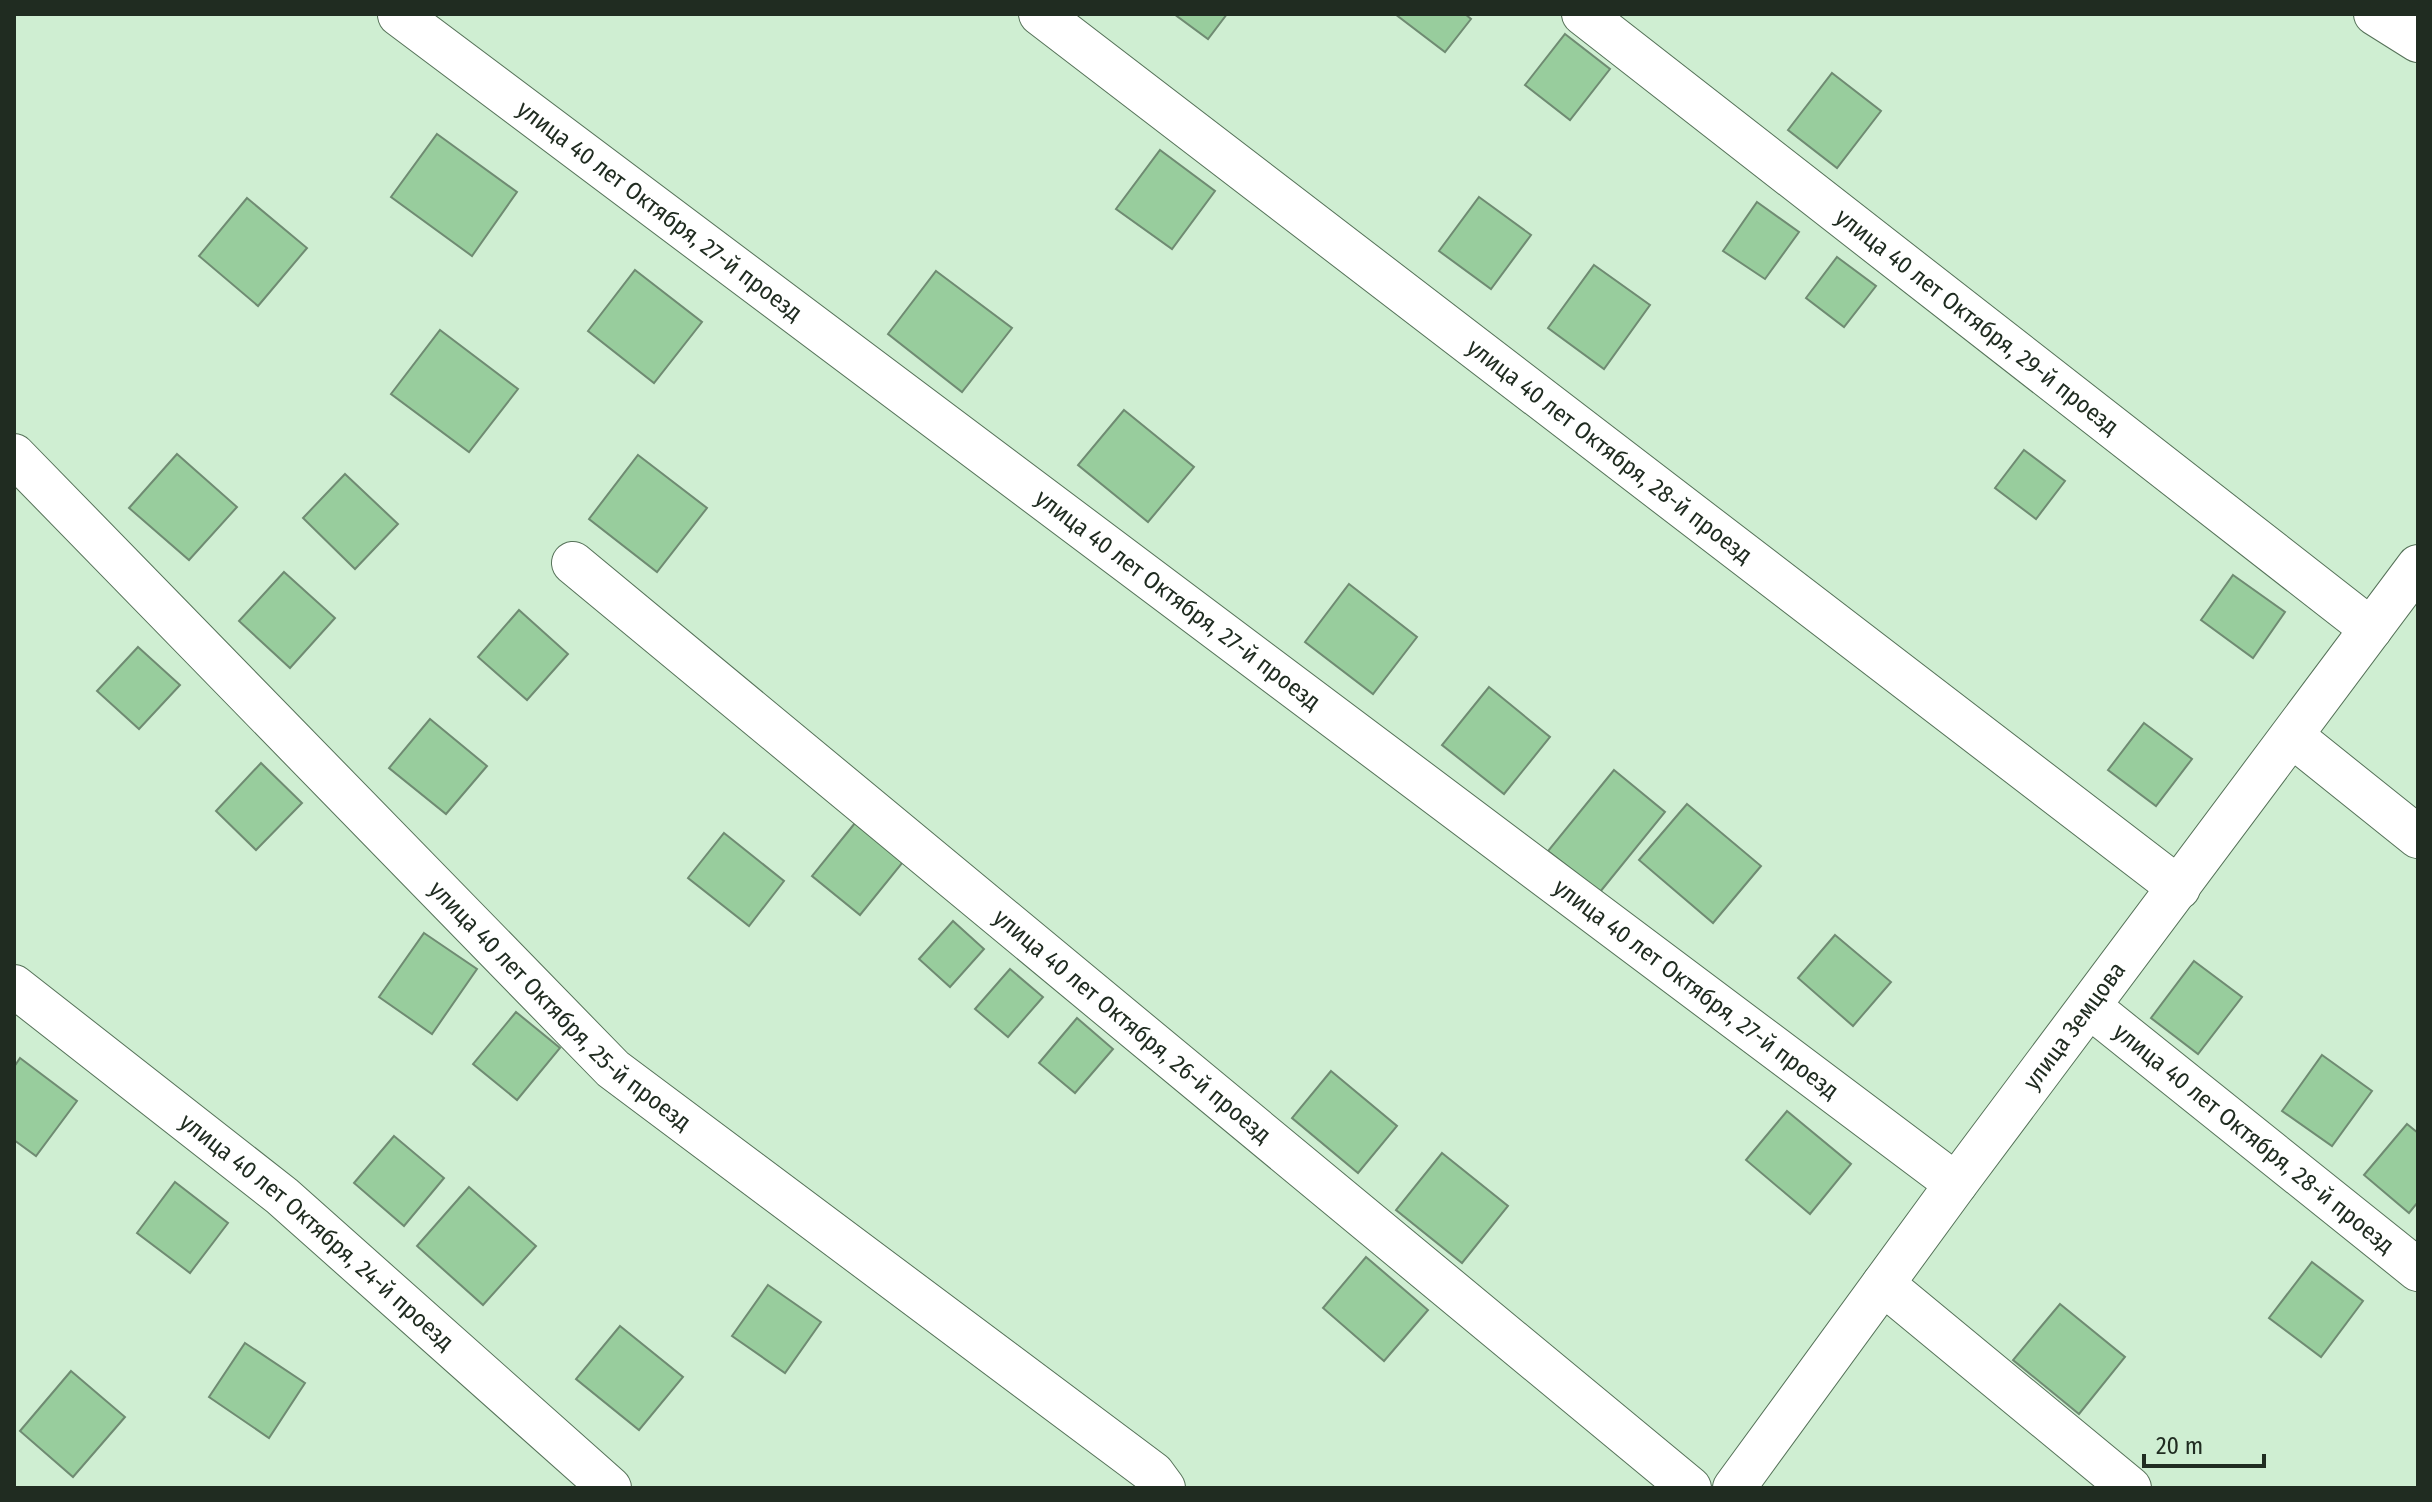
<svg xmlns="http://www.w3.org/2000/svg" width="2432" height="1502" viewBox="0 0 2432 1502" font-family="'Fira Sans Condensed',sans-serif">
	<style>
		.building { fill: #98cd9d; stroke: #6f8b72; stroke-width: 2 }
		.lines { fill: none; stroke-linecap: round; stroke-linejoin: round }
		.street-casing { stroke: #567259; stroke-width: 44 }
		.street { stroke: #fff; stroke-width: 42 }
		.labels { text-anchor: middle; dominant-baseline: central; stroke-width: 7; stroke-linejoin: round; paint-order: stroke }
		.street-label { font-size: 24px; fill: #202c21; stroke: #cfeed2 }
	</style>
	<rect width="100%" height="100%" fill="#cfeed2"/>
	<g class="building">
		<path d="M 1174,14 L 1227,14 L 1208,39 Z"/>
		<path d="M 1395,14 L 1465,14 L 1471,19 L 1445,52 Z"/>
		<path d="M 1565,34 L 1610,69 L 1570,120 L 1525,85 Z"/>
		<path d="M 1832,73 L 1881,111 L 1837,168 L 1788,130 Z"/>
		<path d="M 437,134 L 517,192 L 472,256 L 391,197 Z"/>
		<path d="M 1160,150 L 1215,191 L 1172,249 L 1116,209 Z"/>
		<path d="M 1479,197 L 1531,235 L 1491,289 L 1439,251 Z"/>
		<path d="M 247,198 L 307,248 L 258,306 L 199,256 Z"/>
		<path d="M 1757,202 L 1799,232 L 1765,279 L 1723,251 Z"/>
		<path d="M 1837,257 L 1876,286 L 1844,327 L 1806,298 Z"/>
		<path d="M 1594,265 L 1650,305 L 1604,369 L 1548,328 Z"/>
		<path d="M 635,270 L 702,322 L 654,383 L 588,331 Z"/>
		<path d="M 936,271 L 1012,328 L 962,392 L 888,334 Z"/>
		<path d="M 440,330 L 518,389 L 469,452 L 391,394 Z"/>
		<path d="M 1124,410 L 1194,467 L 1148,522 L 1078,465 Z"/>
		<path d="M 2024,450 L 2065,481 L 2036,519 L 1995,488 Z"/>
		<path d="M 177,454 L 237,507 L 189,560 L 129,508 Z"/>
		<path d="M 638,455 L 707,508 L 657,572 L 589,519 Z"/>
		<path d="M 345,474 L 398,524 L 355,569 L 303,518 Z"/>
		<path d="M 284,572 L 335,618 L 290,668 L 239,621 Z"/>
		<path d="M 2233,575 L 2285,612 L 2253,658 L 2201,620 Z"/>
		<path d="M 1349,584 L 1417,637 L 1373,694 L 1305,642 Z"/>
		<path d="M 519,610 L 568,654 L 527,700 L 478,657 Z"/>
		<path d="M 138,647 L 180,685 L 139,729 L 97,691 Z"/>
		<path d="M 1489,687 L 1550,737 L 1504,794 L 1442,745 Z"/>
		<path d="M 430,719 L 487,766 L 446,814 L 389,768 Z"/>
		<path d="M 2144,723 L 2192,759 L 2156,806 L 2108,770 Z"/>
		<path d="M 261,763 L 302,803 L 256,850 L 216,811 Z"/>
		<path d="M 1614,770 L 1665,812 L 1600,892 L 1548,851 Z"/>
		<path d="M 1687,804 L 1761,866 L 1713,923 L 1639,860 Z"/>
		<path d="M 855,823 L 903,862 L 860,915 L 812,876 Z"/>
		<path d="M 724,833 L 784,881 L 749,926 L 688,878 Z"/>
		<path d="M 953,921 L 984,949 L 950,987 L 919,959 Z"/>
		<path d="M 424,933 L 477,969 L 432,1034 L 379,997 Z"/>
		<path d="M 1835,935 L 1891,982 L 1853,1026 L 1798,978 Z"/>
		<path d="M 2194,961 L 2242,997 L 2198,1054 L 2151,1018 Z"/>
		<path d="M 1010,969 L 1043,997 L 1008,1037 L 975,1009 Z"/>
		<path d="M 516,1012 L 560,1048 L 517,1100 L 473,1064 Z"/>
		<path d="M 1077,1018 L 1113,1049 L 1075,1093 L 1039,1063 Z"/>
		<path d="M 2322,1055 L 2372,1091 L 2332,1146 L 2282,1111 Z"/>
		<path d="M 20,1058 L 77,1101 L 36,1156 L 14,1140 L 14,1067 Z"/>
		<path d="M 1331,1071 L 1397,1126 L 1358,1173 L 1292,1118 Z"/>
		<path d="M 1787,1111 L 1851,1164 L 1810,1214 L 1746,1160 Z"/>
		<path d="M 2407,1124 L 2418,1133 L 2418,1202 L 2409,1213 L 2364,1175 Z"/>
		<path d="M 394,1136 L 444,1178 L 404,1226 L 354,1183 Z"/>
		<path d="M 1442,1153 L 1508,1206 L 1462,1263 L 1396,1210 Z"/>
		<path d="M 175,1182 L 228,1223 L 190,1273 L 137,1233 Z"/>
		<path d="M 469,1187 L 536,1246 L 483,1305 L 417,1246 Z"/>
		<path d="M 1366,1257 L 1428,1310 L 1384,1361 L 1323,1308 Z"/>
		<path d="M 2312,1262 L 2363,1301 L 2321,1357 L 2269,1318 Z"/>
		<path d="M 768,1285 L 821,1322 L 785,1373 L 732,1336 Z"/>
		<path d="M 2060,1304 L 2125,1357 L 2079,1414 L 2013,1360 Z"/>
		<path d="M 620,1326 L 683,1377 L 639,1430 L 576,1379 Z"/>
		<path d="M 245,1343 L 305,1383 L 269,1438 L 209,1397 Z"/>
		<path d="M 71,1371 L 125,1417 L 73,1477 L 20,1431 Z"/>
	</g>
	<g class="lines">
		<g class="street-casing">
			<g id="street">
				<path id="s1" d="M 1040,14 L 2179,888"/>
				<path id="s2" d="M 1583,14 L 2371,629"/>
				<path d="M 2375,14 L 2418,41"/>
				<path id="s3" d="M 399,15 L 1956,1184"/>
				<path id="s4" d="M 14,455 L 613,1069 L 1153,1473 L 1164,1488"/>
				<path id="s5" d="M 573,563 L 1690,1488"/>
				<path d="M 2292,736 L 2418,837"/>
				<path id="s6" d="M 14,986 L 282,1196 L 610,1488"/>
				<path id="s7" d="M 2090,1007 L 2418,1270"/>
				<path d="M 1883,1284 L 2130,1488"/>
				<path id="s8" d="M 1734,1488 L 1956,1184 L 2418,566"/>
			</g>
		</g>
		<use href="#street" class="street"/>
	</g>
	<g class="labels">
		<g class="street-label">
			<text stroke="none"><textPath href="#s3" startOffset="326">улица 40 лет Октября, 27-й проезд</textPath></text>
			<text stroke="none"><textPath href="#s2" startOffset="500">улица 40 лет Октября, 29-й проезд</textPath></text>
			<text stroke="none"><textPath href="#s1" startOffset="718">улица 40 лет Октября, 28-й проезд</textPath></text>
			<text stroke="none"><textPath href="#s3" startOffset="974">улица 40 лет Октября, 27-й проезд</textPath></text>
			<text stroke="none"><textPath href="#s3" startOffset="1622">улица 40 лет Октября, 27-й проезд</textPath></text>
			<text stroke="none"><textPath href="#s4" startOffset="776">улица 40 лет Октября, 25-й проезд</textPath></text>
			<text stroke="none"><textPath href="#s5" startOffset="726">улица 40 лет Октября, 26-й проезд</textPath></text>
			<text stroke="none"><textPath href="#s8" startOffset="574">улица Земцова</textPath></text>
			<text stroke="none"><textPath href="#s7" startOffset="210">улица 40 лет Октября, 28-й проезд</textPath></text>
			<text stroke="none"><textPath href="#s6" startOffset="390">улица 40 лет Октября, 24-й проезд</textPath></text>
		</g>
	</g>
	<rect width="2432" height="1502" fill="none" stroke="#202c21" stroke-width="32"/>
	<path d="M2144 1454v12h120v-12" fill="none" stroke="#202c21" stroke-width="4"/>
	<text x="2156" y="1454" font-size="24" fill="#202c21" stroke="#cfeed2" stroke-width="6" paint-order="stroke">20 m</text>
</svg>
